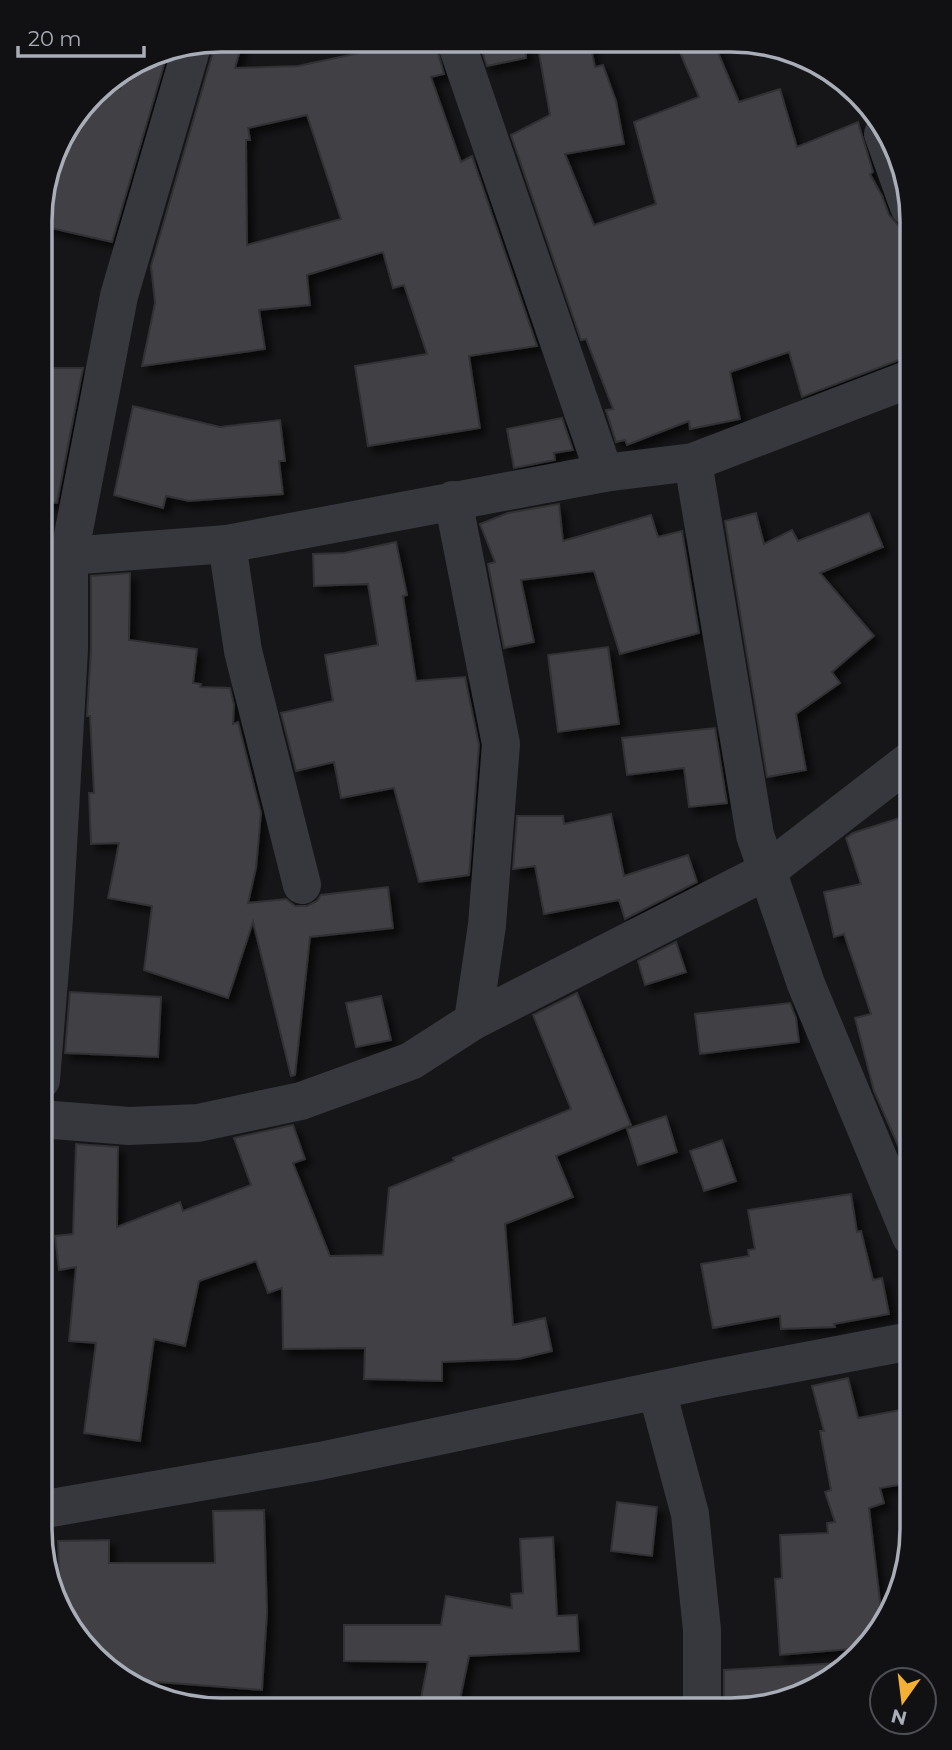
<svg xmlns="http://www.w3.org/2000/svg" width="952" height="1750" viewBox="0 0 952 1750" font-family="Montserrat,sans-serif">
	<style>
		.building { fill: #404145; stroke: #303034; stroke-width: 2; fill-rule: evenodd; filter: url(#shadow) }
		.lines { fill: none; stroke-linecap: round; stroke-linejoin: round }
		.minor { stroke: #37383d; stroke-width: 38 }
		.rim { fill: none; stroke: #a8adb8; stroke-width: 3.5 }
	</style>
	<defs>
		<filter id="shadow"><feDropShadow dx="6" dy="6" stdDeviation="3.5" flood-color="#0009"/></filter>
	</defs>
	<rect width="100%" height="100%" fill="#161618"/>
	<g class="building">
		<path d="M 222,40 L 243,40 L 235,68 L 298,66 L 378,49 L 376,41 L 435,42 L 444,74 L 431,77 L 461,162 L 472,156 L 537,346 L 469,356 L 480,428 L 368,446 L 355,366 L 427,354 L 404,285 L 393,288 L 383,252 L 307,275 L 310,305 L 259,310 L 265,349 L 142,366 L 155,303 L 151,266 L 213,52 L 213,42 ZM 307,115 L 341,219 L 247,245 L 246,140 L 250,140 L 248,128 Z"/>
		<path d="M 479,42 L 525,42 L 526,58 L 487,66 Z"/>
		<path d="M 537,42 L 590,43 L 595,67 L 603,65 L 616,101 L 624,144 L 565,154 L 594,225 L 656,204 L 634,122 L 699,97 L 676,43 L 714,43 L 739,102 L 780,89 L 797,147 L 858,122 L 873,172 L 870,174 L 882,196 L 889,215 L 898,225 L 912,250 L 912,357 L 904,358 L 802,397 L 789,352 L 730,372 L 740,419 L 690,429 L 689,421 L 627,445 L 625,440 L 616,442 L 606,410 L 613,409 L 586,339 L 581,340 L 511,135 L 550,115 Z"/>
		<path d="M 168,51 L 112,242 L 42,226 L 42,215 L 59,141 L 102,86 L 120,89 L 127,70 L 153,54 Z"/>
		<path d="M 42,368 L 83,368 L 57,503 L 41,502 Z"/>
		<path d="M 133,406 L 220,427 L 280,420 L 285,461 L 279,461 L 283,494 L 189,501 L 166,496 L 163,508 L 114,495 Z"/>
		<path d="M 562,418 L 573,450 L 554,453 L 555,460 L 514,468 L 507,429 Z"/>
		<path d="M 559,504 L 563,541 L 651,515 L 658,537 L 682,531 L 699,633 L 620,654 L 594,571 L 521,580 L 534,642 L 504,648 L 488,564 L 495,562 L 480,524 L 508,513 Z"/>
		<path d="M 756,513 L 764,544 L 792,530 L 798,541 L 869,513 L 883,547 L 820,573 L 874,636 L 832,672 L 840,683 L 796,714 L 806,770 L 767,777 L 725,521 Z"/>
		<path d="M 396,542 L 407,595 L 403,596 L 416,681 L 465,677 L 479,745 L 469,875 L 419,882 L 394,788 L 341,798 L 334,762 L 296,771 L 281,713 L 333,701 L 325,655 L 378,645 L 368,584 L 314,586 L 313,554 L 344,553 Z"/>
		<path d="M 130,573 L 129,640 L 197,649 L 193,683 L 201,684 L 200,687 L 230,688 L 234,705 L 233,724 L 238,722 L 261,813 L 256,868 L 248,903 L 286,899 L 295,906 L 307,906 L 317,901 L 321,895 L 388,887 L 393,928 L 310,937 L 295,1075 L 291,1076 L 253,922 L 228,998 L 144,970 L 152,906 L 108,898 L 119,843 L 91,844 L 89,793 L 94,793 L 90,716 L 87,716 L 91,649 L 91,576 Z"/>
		<path d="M 608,647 L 619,724 L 558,732 L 548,655 Z"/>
		<path d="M 715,728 L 727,803 L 689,807 L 684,768 L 627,775 L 622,738 Z"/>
		<path d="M 611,814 L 624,876 L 688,855 L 697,882 L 625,919 L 619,900 L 544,914 L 535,866 L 513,869 L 517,816 L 563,816 L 564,824 Z"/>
		<path d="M 912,814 L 911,1021 L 911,1175 L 874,1091 L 855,1018 L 871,1014 L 844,934 L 834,937 L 824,892 L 861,884 L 846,838 L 853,833 Z"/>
		<path d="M 676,942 L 686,972 L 645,985 L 638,961 Z"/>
		<path d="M 70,992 L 161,997 L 158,1057 L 65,1053 Z"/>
		<path d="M 577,993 L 631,1125 L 556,1156 L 573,1197 L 505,1224 L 513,1325 L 545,1318 L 552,1351 L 519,1359 L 442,1362 L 442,1381 L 364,1379 L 365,1348 L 283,1349 L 282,1288 L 268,1293 L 256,1261 L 199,1281 L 185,1346 L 154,1339 L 140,1441 L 84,1433 L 96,1343 L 69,1341 L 76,1267 L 59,1270 L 55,1236 L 73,1234 L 76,1144 L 118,1147 L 117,1227 L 180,1202 L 183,1211 L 251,1185 L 234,1138 L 293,1125 L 305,1159 L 293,1163 L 330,1256 L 383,1255 L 389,1188 L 454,1161 L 453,1158 L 571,1109 L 533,1015 Z"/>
		<path d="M 381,996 L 391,1040 L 356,1047 L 346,1003 Z"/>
		<path d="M 790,1003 L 796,1018 L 799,1042 L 700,1054 L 695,1014 Z"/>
		<path d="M 666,1116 L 677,1152 L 638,1165 L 627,1129 Z"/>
		<path d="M 722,1140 L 736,1181 L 704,1191 L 690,1151 Z"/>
		<path d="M 851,1194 L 857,1232 L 861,1231 L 873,1280 L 882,1278 L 889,1314 L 834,1324 L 835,1327 L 781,1329 L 780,1316 L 713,1328 L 701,1264 L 749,1256 L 748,1250 L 755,1249 L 748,1210 Z"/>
		<path d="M 848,1378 L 858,1418 L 911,1408 L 911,1483 L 880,1488 L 884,1503 L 869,1508 L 882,1618 L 874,1639 L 862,1648 L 780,1655 L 775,1579 L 782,1578 L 780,1535 L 828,1533 L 827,1523 L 835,1522 L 825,1492 L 831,1490 L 820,1431 L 824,1431 L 812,1386 Z"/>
		<path d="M 617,1502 L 657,1507 L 652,1556 L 611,1551 Z"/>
		<path d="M 264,1510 L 267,1612 L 262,1690 L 131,1680 L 111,1672 L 60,1600 L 58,1541 L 109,1540 L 109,1563 L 215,1563 L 213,1511 Z"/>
		<path d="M 553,1537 L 557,1616 L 577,1615 L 579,1651 L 469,1656 L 458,1709 L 419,1709 L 428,1662 L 344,1661 L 344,1625 L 441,1625 L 446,1596 L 512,1608 L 511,1594 L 523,1593 L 520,1539 Z"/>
		<path d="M 840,1663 L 789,1700 L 724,1710 L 724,1670 Z"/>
	</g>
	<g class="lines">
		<g class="minor">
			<path d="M 456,42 L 604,473"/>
			<path d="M 883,134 L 909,207"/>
			<path d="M 693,462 L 755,835 L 806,984 L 911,1237"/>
			<path d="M 453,500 L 501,744 L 487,925 L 473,1021"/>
			<path d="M 227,544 L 243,651 L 302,885"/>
			<path d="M 41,558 L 227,544 L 604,473 L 693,462 L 912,378"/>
			<path d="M 41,1080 L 54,918 L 69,649 L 69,556 L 119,296 L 192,46"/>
			<path d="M 41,1119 L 129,1126 L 198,1123 L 301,1101 L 411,1061 L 473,1021 L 767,871 L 912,759"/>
			<path d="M 657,1391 L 690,1514 L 702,1630 L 702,1710"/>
			<path d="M 40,1510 L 320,1461 L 711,1379 L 911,1341"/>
		</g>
	</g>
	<path d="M0 0H952V1750H0ZM221 52H731A169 169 0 0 1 900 221V1529A169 169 0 0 1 731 1698H221A169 169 0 0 1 52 1529V221A169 169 0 0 1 221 52Z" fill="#111113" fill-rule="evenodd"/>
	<path class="rim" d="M221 52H731A169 169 0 0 1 900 221V1529A169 169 0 0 1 731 1698H221A169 169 0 0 1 52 1529V221A169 169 0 0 1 221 52Z"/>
	<g transform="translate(903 1701) rotate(194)"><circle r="33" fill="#111113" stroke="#4d4f55" stroke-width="2"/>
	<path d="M0-5L12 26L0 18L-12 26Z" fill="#f2b134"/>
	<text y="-10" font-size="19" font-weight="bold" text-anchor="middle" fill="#a8adb8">N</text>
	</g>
	<path d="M18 46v10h126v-10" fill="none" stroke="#a8adb8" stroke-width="3.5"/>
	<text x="28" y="46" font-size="21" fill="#a8adb8" stroke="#111113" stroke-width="5" paint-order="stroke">20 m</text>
</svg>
